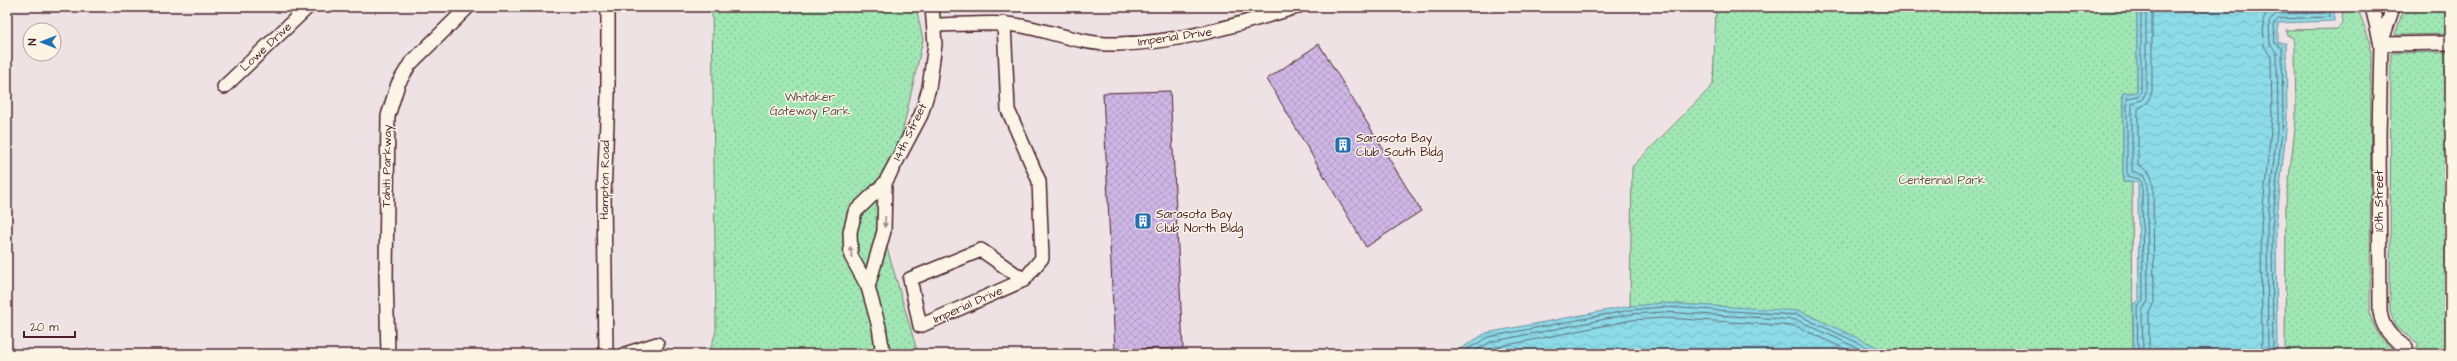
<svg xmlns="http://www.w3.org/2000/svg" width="2457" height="361" viewBox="0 0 2457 361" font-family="'Architects Daughter',sans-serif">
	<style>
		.grass { fill: url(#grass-dots); stroke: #758370 }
		.water { fill: url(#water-waves); stroke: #71909c }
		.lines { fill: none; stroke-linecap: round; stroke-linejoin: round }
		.shore { stroke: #646a77; stroke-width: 1 }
		.building { fill: url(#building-cross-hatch); stroke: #4a1f2b }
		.street-casing { stroke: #4a1f2b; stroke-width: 16 }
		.street { stroke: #fcf5e5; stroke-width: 13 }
		.oneway { fill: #a38a88 }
		.labels { text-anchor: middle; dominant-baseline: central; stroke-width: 3; stroke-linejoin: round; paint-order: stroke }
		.street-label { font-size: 12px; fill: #4a1f2b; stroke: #fcf5e5 }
		.park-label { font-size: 12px; fill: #60514d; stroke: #fcf5e5 }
		.poi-label { font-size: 12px; fill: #4a1f2b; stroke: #fcf5e5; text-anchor: start }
	</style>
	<defs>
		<pattern id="grass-dots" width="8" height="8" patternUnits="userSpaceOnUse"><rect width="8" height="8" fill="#a0e7b4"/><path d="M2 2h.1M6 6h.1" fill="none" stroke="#8bc69b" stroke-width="1.8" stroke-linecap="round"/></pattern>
		<pattern id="water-waves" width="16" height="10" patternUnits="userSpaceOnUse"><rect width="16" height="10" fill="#8bdbe8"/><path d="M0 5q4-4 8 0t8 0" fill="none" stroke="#79bcc7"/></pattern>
		<pattern id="building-cross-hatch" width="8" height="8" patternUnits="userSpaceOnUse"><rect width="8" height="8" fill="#ceb6e5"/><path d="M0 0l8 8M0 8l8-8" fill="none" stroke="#b29cc5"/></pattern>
	</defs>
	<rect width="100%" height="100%" fill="#eee2e5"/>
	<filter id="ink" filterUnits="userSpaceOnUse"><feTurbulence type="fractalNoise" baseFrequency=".025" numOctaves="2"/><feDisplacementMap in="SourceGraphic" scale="8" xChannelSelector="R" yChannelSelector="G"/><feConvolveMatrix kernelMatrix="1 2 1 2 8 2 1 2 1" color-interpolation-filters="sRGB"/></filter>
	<g filter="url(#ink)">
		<g class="grass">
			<path d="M 712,7 L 916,7 L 923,40 L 881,227 L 918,354 L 709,354 L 716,331 Z"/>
			<path d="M 1716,7 L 2137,7 L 2137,93 L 2123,93 L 2123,182 L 2132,182 L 2133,354 L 1884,354 L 1630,306 L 1632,167 L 1713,85 Z"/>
			<path d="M 2343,7 L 2357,7 L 2371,44 L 2369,49 L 2371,50 L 2370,314 C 2375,333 2384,344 2401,354 L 2285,354 L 2286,203 L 2296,121 L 2295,43 L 2293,38 L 2287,35 L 2286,30 L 2337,29 L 2342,24 Z"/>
			<path d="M 2404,7 L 2450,7 L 2450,34 L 2395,35 Z"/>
			<path d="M 2450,52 L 2450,354 L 2412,354 L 2419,344 L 2395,327 L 2390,310 L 2391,53 Z"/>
		</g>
		<g class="water">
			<path d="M 2137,7 L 2334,7 L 2334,21 L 2278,23 L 2278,43 L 2286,43 L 2287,120 L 2276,227 L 2277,354 L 2134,354 L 2133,304 L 2139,301 L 2138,182 L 2123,182 L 2123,93 L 2137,92 Z"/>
			<path d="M 1663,303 L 1800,311 L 1892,354 L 1452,354 L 1486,333 L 1630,306 Z"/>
		</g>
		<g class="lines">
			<g class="shore">
				<path d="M 1460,354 L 1488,337 L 1630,310 L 1663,307 L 1798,315 L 1882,354"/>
				<path d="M 1470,354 L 1490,342 L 1631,314 L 1664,312 L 1797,320 L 1871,354"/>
				<path d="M 1481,354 L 1492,348 L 1632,320 L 1664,318 L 1796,326 L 1856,354"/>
				<path d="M 2138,354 L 2137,307 L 2143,301 L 2142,183 L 2139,179 L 2127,176 L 2127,98 L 2138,96 L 2141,92 L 2141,7"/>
				<path d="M 2143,354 L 2142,311 L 2148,301 L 2147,183 L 2143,175 L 2132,171 L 2132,103 L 2142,100 L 2146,92 L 2146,7"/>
				<path d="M 2149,354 L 2149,313 L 2154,302 L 2153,182 L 2149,172 L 2138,165 L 2138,109 L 2148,102 L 2152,92 L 2152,7"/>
				<path d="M 2262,354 L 2261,226 L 2272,119 L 2271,57 L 2264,46 L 2263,22 L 2266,13 L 2274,8 L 2310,7"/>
				<path d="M 2268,354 L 2267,227 L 2278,120 L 2277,53 L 2270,45 L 2269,22 L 2276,14 L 2324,13 L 2325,7"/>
				<path d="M 2273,354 L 2272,227 L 2283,120 L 2282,49 L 2275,43 L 2274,23 L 2278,19 L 2329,17 L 2331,7"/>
			</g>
		</g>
		<g class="building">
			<path d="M 1319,44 L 1421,211 L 1366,247 L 1267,79 Z"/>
			<path d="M 1170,91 L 1183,348 L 1115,350 L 1103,93 Z"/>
		</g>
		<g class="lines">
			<g class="street-casing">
				<g id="street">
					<path d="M 2372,7 L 2381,44 L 2379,136 L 2380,311 C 2382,328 2391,338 2406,347"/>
					<path d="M 1004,23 L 1008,110 L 1039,181 L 1042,258 L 1024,280 L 920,326 L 910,279 L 981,250 L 1024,280"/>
					<path d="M 934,25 C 961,25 997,21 1022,26 C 1053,32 1084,45 1117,44 C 1181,43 1236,25 1297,7"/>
					<path d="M 2381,44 L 2450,43"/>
					<path d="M 2381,44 L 2393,7"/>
					<path d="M 224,87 L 308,7"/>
					<path d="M 868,287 L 884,231 L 885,183 L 921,115 L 929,88 L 935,44 L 932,7"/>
					<path d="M 388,354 L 386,276 L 388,116 L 398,84 L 410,64 L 468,7"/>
					<path d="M 606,354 L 604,195 L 608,97 L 608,7"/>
					<path d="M 625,354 L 657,344"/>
					<path d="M 883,354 L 879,327 L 868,287 L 851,256 L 850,232 L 855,212 L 885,183"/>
				</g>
			</g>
			<use href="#street" class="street"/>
		</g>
		<defs><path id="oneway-solid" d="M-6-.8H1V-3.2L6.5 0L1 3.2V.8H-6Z"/></defs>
		<g class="oneway">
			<use href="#oneway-solid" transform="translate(885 222) rotate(94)"/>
			<use href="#oneway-solid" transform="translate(851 252) rotate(-98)"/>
		</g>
	</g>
	<defs>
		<g id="building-square" transform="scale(0.9)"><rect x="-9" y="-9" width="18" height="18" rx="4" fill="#1f6fb2" stroke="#fcf5e5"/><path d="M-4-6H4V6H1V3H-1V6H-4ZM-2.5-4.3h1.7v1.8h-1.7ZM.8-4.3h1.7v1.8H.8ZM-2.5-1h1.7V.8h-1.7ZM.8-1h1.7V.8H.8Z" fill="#fff"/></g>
	</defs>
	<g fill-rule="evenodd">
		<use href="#building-square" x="1343" y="145"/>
		<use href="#building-square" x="1143" y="221"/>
	</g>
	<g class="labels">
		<g class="street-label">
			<text transform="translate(1175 37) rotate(-8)">Imperial Drive</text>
			<text transform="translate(266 47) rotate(-43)">Lowe Drive</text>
			<text transform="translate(910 132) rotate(-64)">14th Street</text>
			<text transform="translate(387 166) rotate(-89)">Tahiti Parkway</text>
			<text transform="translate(605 180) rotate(-89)">Hampton Road</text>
			<text transform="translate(2379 201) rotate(-90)">10th Street</text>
			<text transform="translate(968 305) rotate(-24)">Imperial Drive</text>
		</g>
		<g class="park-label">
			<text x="810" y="97">Whitaker<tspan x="810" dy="14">Gateway Park</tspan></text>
			<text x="1942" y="180">Centennial Park</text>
		</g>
		<g class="poi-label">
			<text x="1356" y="138">Sarasota Bay<tspan x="1356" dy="14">Club South Bldg</tspan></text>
			<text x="1156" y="214">Sarasota Bay<tspan x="1156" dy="14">Club North Bldg</tspan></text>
		</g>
	</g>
	<rect width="2457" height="361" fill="none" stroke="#fcf5e5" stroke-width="24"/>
	<rect x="12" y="12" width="2433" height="337" fill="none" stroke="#4a1f2b" stroke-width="1.5" filter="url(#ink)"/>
	<g transform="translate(42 42) rotate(270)"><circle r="19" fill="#fcf5e5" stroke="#b59f9b"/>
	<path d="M0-3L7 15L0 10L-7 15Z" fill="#1f6fb2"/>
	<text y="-6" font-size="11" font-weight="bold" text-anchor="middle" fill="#4a1f2b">N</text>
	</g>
	<path d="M24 331v6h51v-6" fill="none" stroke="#4a1f2b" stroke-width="2"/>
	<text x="30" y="331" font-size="12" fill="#4a1f2b" stroke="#fcf5e5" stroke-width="3" paint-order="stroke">20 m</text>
</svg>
